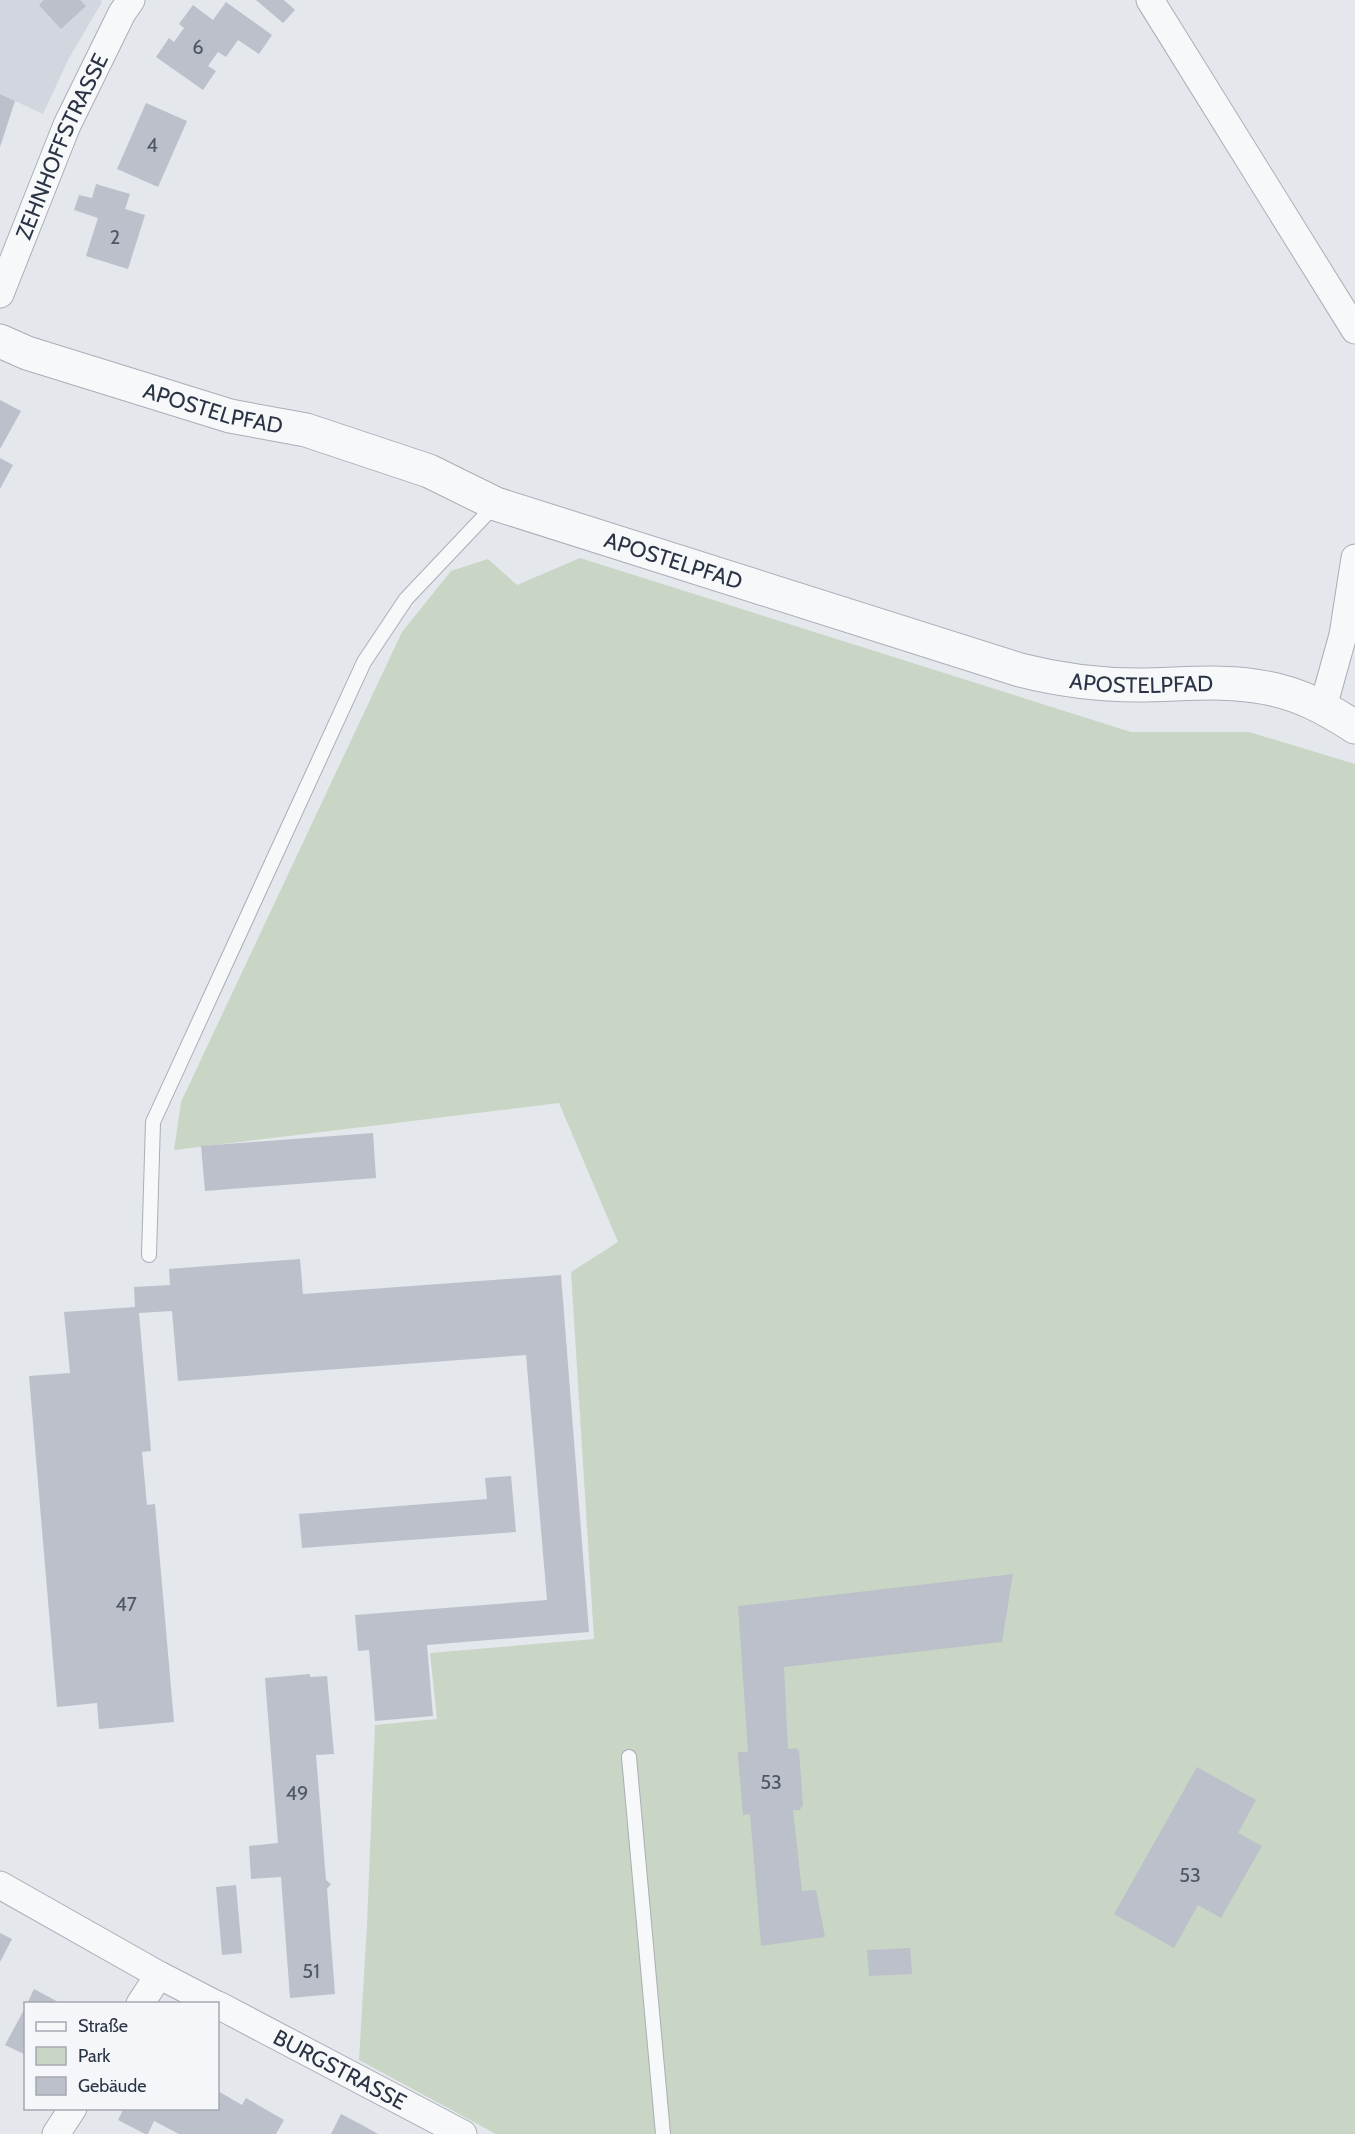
<svg xmlns="http://www.w3.org/2000/svg" width="1355" height="2134" viewBox="0 0 1355 2134" font-family="Cabin,sans-serif">
	<style>
		.built { fill: #d2d6de }
		.green { fill: #c9d6c5 }
		.building { fill: #bbc0ca }
		.lines { fill: none; stroke-linecap: round; stroke-linejoin: round }
		.service-casing { stroke: #a9aeb7; stroke-width: 16 }
		.minor-casing { stroke: #a9aeb7; stroke-width: 29 }
		.tertiary-casing { stroke: #a9aeb7; stroke-width: 35 }
		.service { stroke: #f7f8fa; stroke-width: 14 }
		.minor { stroke: #f7f8fa; stroke-width: 27 }
		.tertiary { stroke: #f7f8fa; stroke-width: 33 }
		.labels { text-anchor: middle; dominant-baseline: central; stroke-width: 4.5; stroke-linejoin: round; paint-order: stroke }
		.number-label { font-size: 20px; fill: #4f5766 }
		.street-label { font-size: 22px; fill: #2b3445; stroke: #f4f6f9 }
	</style>
	<rect width="100%" height="100%" fill="#e4e7ec"/>
	<path class="built" d="M 0,0 L 101,0 L 102,2 L 68,60 L 43,114 L 0,94 Z"/>
	<path class="green" d="M 580,558 L 1131,732 L 1249,732 L 1355,764 L 1355,2134 L 496,2134 L 359,2060 L 367,1925 L 375,1725 L 437,1719 L 430,1653 L 594,1639 L 571,1272 L 618,1242 L 559,1103 L 174,1150 L 181,1102 L 402,632 L 451,571 L 488,559 L 517,585 Z"/>
	<g class="building">
		<path d="M 44,0 L 80,0 L 86,6 L 61,29 L 39,5 Z"/>
		<path d="M 256,0 L 284,0 L 295,10 L 283,23 Z"/>
		<path d="M 226,2 L 272,35 L 259,54 L 238,40 L 226,57 L 218,52 L 208,66 L 216,71 L 203,90 L 156,57 L 169,38 L 174,42 L 184,28 L 179,24 L 193,5 L 213,20 Z"/>
		<path d="M 0,94 L 15,101 L 0,147 Z"/>
		<path d="M 146,103 L 187,121 L 158,187 L 117,169 Z"/>
		<path d="M 96,184 L 130,194 L 125,209 L 145,215 L 128,269 L 86,256 L 98,218 L 74,210 L 79,195 L 92,198 Z"/>
		<path d="M 0,400 L 21,411 L 0,449 Z"/>
		<path d="M 0,458 L 13,465 L 0,489 Z"/>
		<path d="M 373,1133 L 376,1178 L 205,1191 L 201,1146 Z"/>
		<path d="M 300,1259 L 303,1294 L 561,1275 L 589,1632 L 427,1645 L 433,1716 L 375,1721 L 369,1650 L 358,1651 L 355,1615 L 547,1600 L 526,1355 L 178,1381 L 172,1311 L 139,1313 L 151,1451 L 142,1452 L 147,1505 L 155,1504 L 174,1722 L 99,1729 L 97,1703 L 57,1707 L 29,1376 L 70,1373 L 64,1312 L 135,1307 L 134,1287 L 170,1285 L 169,1269 Z"/>
		<path d="M 511,1476 L 516,1532 L 302,1548 L 299,1514 L 487,1499 L 485,1478 Z"/>
		<path d="M 1013,1574 L 1002,1642 L 784,1667 L 788,1749 L 796,1748 L 799,1751 L 803,1805 L 800,1810 L 793,1810 L 802,1891 L 816,1890 L 825,1937 L 761,1946 L 750,1814 L 743,1815 L 738,1758 L 738,1752 L 748,1752 L 738,1606 Z"/>
		<path d="M 310,1674 L 310,1677 L 327,1676 L 334,1754 L 316,1755 L 326,1880 L 331,1884 L 327,1889 L 335,1994 L 290,1998 L 281,1877 L 251,1879 L 249,1846 L 278,1843 L 265,1678 Z"/>
		<path d="M 1197,1767 L 1256,1800 L 1238,1833 L 1262,1846 L 1221,1918 L 1198,1905 L 1174,1948 L 1114,1914 Z"/>
		<path d="M 236,1885 L 242,1953 L 222,1955 L 216,1887 Z"/>
		<path d="M 0,1933 L 12,1939 L 0,1962 Z"/>
		<path d="M 910,1948 L 912,1974 L 869,1976 L 867,1950 Z"/>
		<path d="M 34,1989 L 62,2004 L 27,2004 Z"/>
		<path d="M 26,2006 L 26,2055 L 5,2045 Z"/>
		<path d="M 218,2091 L 242,2105 L 246,2098 L 284,2120 L 276,2134 L 179,2134 L 154,2121 L 148,2134 L 145,2134 L 118,2120 L 124,2108 L 218,2108 Z"/>
		<path d="M 341,2114 L 364,2126 L 378,2134 L 331,2134 Z"/>
	</g>
	<g class="lines">
		<g class="service-casing">
			<g id="service">
				<path d="M 149,1255 L 153,1122 L 364,662 L 406,599 L 496,504"/>
				<path d="M 629,1757 L 663,2134"/>
			</g>
		</g>
		<g class="minor-casing">
			<g id="minor">
				<path d="M 1150,0 L 1355,330"/>
				<path id="s1" d="M 0,294 L 67,125 L 122,13 L 131,0"/>
				<path d="M 1323,707 L 1343,635 L 1355,558"/>
				<path d="M 0,1885 L 159,1975 L 215,2004"/>
				<path d="M 140,2004 L 159,1975"/>
				<path id="s2" d="M 218,2005 L 463,2134"/>
				<path d="M 56,2134 L 73,2108"/>
			</g>
		</g>
		<g class="tertiary-casing">
			<g id="tertiary">
				<path id="s3" d="M 0,341 L 27,353 L 230,416 L 306,430 L 429,471 L 496,504 L 1020,670 C 1059,680 1098,685 1138,685 C 1181,685 1225,679 1267,688 C 1300,694 1327,709 1355,727"/>
			</g>
		</g>
		<use href="#service" class="service"/>
		<use href="#minor" class="minor"/>
		<use href="#tertiary" class="tertiary"/>
	</g>
	<g class="labels">
		<g class="number-label">
			<text x="198" y="47">6</text>
			<text x="152" y="145">4</text>
			<text x="115" y="237">2</text>
			<text x="126" y="1604">47</text>
			<text x="771" y="1782">53</text>
			<text x="297" y="1793">49</text>
			<text x="1190" y="1875">53</text>
			<text x="311" y="1971">51</text>
		</g>
		<g class="street-label">
			<text stroke="none"><textPath href="#s1" startOffset="160">ZEHNHOFFSTRASSE</textPath></text>
			<text stroke="none"><textPath href="#s3" startOffset="224">APOSTELPFAD</textPath></text>
			<text stroke="none"><textPath href="#s3" startOffset="710">APOSTELPFAD</textPath></text>
			<text stroke="none"><textPath href="#s3" startOffset="1196">APOSTELPFAD</textPath></text>
			<text stroke="none"><textPath href="#s2" startOffset="138">BURGSTRASSE</textPath></text>
		</g>
	</g>
	<rect x="24" y="2002" width="195" height="108" fill="#f4f6f9" stroke="#a4a8b1" stroke-width="1.5"/>
	<rect x="36" y="2022" width="30" height="9" fill="#f7f8fa" stroke="#a4a8b1" stroke-width="1.5"/>
	<text x="78" y="2032" font-size="18" fill="#2b3445">Straße</text>
	<rect x="36" y="2047" width="30" height="18" fill="#c9d6c5" stroke="#a4a8b1" stroke-width="1.5"/>
	<text x="78" y="2062" font-size="18" fill="#2b3445">Park</text>
	<rect x="36" y="2077" width="30" height="18" fill="#bbc0ca" stroke="#a4a8b1" stroke-width="1.5"/>
	<text x="78" y="2092" font-size="18" fill="#2b3445">Gebäude</text>
</svg>
